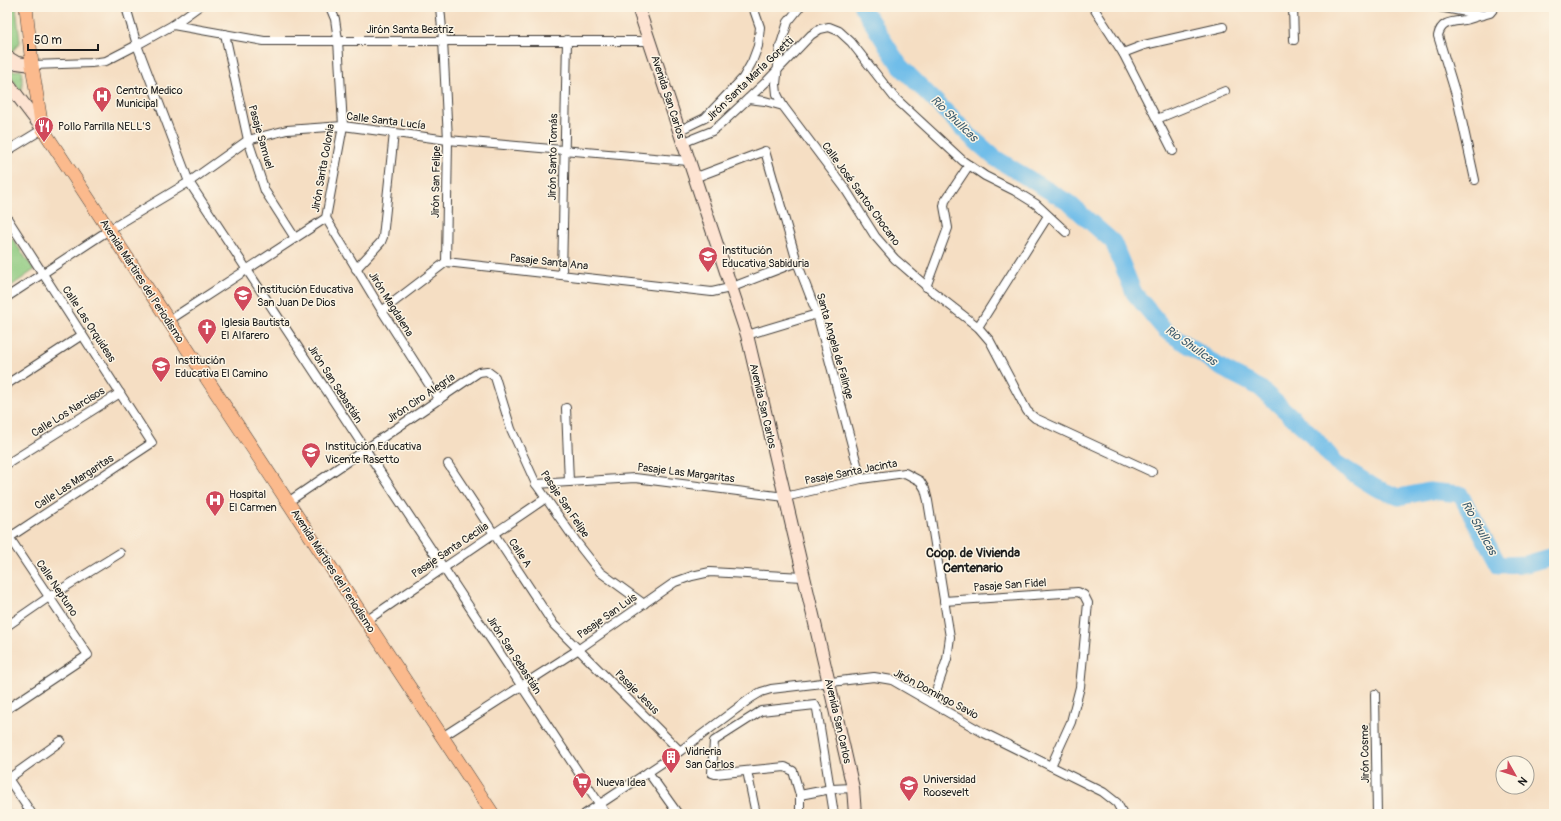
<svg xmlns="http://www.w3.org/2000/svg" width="1561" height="821" viewBox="0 0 1561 821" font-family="Pangolin,sans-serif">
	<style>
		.green { fill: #8bc97e; stroke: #54724d }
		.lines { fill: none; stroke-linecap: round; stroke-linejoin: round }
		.river { stroke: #6fbde9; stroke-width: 17 }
		.street-casing { stroke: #3d3935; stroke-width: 10 }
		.secondary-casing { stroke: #3d3935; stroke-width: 14 }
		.primary-casing { stroke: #3d3935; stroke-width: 14 }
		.street { stroke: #fff; stroke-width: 8 }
		.secondary { stroke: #fde3d1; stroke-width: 12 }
		.primary { stroke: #fbba8d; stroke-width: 13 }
		.labels { text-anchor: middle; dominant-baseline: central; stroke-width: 3; stroke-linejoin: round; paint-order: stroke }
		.street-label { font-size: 11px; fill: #1c1c1c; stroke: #fcf5e5 }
		.poi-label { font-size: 11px; fill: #1c1c1c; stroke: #fcf5e5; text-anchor: start }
		.water-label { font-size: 12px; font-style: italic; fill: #3d5c6e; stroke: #fcf5e5 }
		.quarter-label { font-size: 13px; font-weight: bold; fill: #1c1c1c; stroke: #fcf5e5 }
	</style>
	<rect width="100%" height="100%" fill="#fcf5e5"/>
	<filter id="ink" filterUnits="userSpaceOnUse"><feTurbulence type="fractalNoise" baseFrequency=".025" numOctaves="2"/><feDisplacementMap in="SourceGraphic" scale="8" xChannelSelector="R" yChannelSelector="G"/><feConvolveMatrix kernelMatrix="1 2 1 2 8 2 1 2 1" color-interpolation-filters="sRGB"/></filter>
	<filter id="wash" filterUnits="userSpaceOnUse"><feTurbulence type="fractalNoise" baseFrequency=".012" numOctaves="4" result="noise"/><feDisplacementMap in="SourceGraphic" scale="16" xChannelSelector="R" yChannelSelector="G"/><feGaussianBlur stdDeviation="0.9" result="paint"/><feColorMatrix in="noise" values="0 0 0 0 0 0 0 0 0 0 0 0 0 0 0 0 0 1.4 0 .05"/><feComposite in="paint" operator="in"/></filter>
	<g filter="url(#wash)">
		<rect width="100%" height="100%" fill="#f5dec3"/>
		<g class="green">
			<path d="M 7,7 L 16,7 L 20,42 L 12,52 L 7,51 Z"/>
			<path d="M 22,70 L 22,90 L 20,91 L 9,73 L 11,71 Z"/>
			<path d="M 7,231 L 34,270 L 7,289 Z"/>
		</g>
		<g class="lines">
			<path class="river" d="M 862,7 L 900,66 L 970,136 L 995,158 L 1069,203 L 1113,242 L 1134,293 L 1165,330 L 1223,369 L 1260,388 L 1312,435 L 1336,463 L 1376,488 L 1399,497 L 1429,491 L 1460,494 L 1499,565 L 1526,564 L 1554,556"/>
		</g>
	</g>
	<g filter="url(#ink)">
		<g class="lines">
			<g class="street-casing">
				<g id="street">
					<path d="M 126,7 L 137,45 L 189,182 L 606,814"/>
					<path d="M 440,7 L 443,40 L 448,140 L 446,262"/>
					<path d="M 1093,7 L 1123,53 L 1173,151"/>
					<path d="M 1293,7 L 1294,40"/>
					<path d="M 1439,7 L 1483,15 L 1490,13 L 1495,7"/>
					<path d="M 173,25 L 264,41 L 649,41"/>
					<path d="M 225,34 L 248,140 L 265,191 L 295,238"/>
					<path d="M 1123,53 L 1144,45 L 1223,27"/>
					<path d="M 32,65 L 91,63 L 106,61 L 137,45 L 173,25 L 198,7"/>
					<path d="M 7,69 L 17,63"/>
					<path d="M 748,99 L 765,101 L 783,106 L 844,187 L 875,236 L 895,259 L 933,292 L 978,327 L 990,341 L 1027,411 L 1035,418 L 1152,472"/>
					<path d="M 783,106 L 777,94 L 776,84 L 780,47 L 788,22 L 800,7"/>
					<path d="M 1157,119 L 1225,91"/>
					<path d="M 678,131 L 705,118 L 743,78 L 752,62 L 758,46 L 760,27 L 753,7"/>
					<path d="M 682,143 L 712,131 L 721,124 L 766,82 L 811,35 L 820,29 L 829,27 L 839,31 L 851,42 L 894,97 L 963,161 L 985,176 L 1015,191 L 1036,204 L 1066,232"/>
					<path d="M 7,151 L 43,129"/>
					<path d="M 694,178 L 765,151 L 797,262 L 817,314 L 861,479"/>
					<path d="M 1475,180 L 1457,98 L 1438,36 C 1441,21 1452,22 1465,20 C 1471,19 1477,16 1483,15"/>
					<path d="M 7,218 L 152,443 L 7,539"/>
					<path d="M 326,218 L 382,311 L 439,400"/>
					<path d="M 356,269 L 381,242 L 383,237 L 394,133"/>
					<path d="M 562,275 L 567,40"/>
					<path d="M 926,287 L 948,228 L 944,206 L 945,201 L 969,165"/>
					<path d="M 7,297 L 109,230 L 189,182 L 248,140 L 287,130 L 343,126 L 448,140 L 688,161"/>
					<path d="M 382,311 L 446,262 L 712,292 L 730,288 L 797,262"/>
					<path d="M 168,321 L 326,218 L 343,126 L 338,40 L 335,19 L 330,7"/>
					<path d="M 978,327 L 1048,216"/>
					<path d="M 747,335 L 817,314"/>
					<path d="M 7,384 L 82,335"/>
					<path d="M 566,408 L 569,482"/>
					<path d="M 7,464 L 120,393"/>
					<path d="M 448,464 L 554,625 L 680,751"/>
					<path d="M 536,484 L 635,478 L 785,497 L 861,479 L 905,473 L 920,481 L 925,489 L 928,501 L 950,637 L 947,659 L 932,703"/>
					<path d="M 288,502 L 479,372 L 487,371 L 495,377 L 511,429 L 536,484 L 578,544 L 600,572 L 644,604"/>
					<path d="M 7,534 L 88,655 L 7,709"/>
					<path d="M 944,601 L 1078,592 L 1084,595 L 1088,603 L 1080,687 L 1071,722 L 1051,766"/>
					<path d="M 366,621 L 546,498"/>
					<path d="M 7,626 L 49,597 L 120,553"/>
					<path d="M 1375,694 L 1377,814"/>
					<path d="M 442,737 L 579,649 L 675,582 L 692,576 L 710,572 L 803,577"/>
					<path d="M 747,771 L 756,814"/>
					<path d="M 648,772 L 678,814"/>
					<path d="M 7,777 L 32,814"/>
					<path d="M 8,779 L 61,741"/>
					<path d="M 800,795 L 831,789 L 853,788"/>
					<path d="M 585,814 L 680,751 L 751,698 L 761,692 L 771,689 L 874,677 L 892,680 L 982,732 L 1103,792 L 1117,803 L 1123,814"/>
					<path d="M 800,814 L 800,795 L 793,771 L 785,767 L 715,774 L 712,773 L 714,741 L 761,711 L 815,705 L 817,709 L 834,814"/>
				</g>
			</g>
			<g class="secondary-casing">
				<g id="secondary">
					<path d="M 638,7 L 747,335 L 829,683 L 853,788 L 855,814"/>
					<path d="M 7,57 L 17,63 L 32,65"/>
					<path d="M 7,82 L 42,128"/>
				</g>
			</g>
			<g class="primary-casing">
				<path id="primary" d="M 26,7 L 32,65 L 42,128 L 493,814"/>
			</g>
			<use href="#street" class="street"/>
			<use href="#secondary" class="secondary"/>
			<use href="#primary" class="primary"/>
		</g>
	</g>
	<defs>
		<g id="hospital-pin" transform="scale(1)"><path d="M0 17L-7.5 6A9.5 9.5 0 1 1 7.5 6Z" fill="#d1495b" stroke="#fcf5e5"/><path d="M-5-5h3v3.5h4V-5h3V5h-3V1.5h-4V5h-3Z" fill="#fff"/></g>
		<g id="restaurant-pin" transform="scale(1)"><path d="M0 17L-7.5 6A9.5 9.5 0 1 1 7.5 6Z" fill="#d1495b" stroke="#fcf5e5"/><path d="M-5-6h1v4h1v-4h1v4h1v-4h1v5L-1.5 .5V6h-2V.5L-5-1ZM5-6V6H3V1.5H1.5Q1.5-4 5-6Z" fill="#fff"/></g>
		<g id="school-pin" transform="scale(1)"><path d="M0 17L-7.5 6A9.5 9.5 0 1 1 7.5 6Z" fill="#d1495b" stroke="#fcf5e5"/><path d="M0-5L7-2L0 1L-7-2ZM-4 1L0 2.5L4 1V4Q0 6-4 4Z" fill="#fff"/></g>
		<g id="church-pin" transform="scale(1)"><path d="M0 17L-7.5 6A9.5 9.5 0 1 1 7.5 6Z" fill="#d1495b" stroke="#fcf5e5"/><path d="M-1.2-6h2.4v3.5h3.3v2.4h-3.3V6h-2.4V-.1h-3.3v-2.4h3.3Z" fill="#fff"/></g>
		<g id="building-pin" transform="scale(1)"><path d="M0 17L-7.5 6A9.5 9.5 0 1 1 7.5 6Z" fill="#d1495b" stroke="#fcf5e5"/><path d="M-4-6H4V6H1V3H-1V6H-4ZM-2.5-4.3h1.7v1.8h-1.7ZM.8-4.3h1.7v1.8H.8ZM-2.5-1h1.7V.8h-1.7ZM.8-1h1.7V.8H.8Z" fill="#fff"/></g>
		<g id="supermarket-pin" transform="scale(1)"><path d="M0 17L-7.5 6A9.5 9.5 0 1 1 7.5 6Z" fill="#d1495b" stroke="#fcf5e5"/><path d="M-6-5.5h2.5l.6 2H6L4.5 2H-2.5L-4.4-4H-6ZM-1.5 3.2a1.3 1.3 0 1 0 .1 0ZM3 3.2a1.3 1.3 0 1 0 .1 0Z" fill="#fff"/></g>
		<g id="university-pin" transform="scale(1)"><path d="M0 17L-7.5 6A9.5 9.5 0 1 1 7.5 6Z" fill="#d1495b" stroke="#fcf5e5"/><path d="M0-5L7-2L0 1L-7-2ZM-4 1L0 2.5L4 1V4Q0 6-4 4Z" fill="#fff"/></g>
	</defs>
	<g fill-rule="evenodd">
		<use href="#hospital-pin" x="102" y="96"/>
		<use href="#restaurant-pin" x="44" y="126"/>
		<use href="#school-pin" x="708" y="256"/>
		<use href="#school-pin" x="243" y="295"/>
		<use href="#church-pin" x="207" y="328"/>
		<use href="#school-pin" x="161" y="366"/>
		<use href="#school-pin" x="311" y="452"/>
		<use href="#hospital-pin" x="215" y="500"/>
		<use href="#building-pin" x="671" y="757"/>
		<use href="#supermarket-pin" x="582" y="782"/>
		<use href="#university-pin" x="909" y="785"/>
	</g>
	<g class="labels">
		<g class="street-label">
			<text x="410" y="29">Jirón Santa Beatriz</text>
			<text transform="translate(750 79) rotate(-44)">Jirón Santa María Goretti</text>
			<text transform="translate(668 97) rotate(72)">Avenida San Carlos</text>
			<text transform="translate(386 121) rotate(7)">Calle Santa Lucía</text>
			<text transform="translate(261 137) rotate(74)">Pasaje Samuel</text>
			<text transform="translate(553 157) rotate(-89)">Jirón Santo Tomás</text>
			<text transform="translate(323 168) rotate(-80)">Jirón Sarita Colonia</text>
			<text transform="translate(436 182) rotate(-89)">Jirón San Felipe</text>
			<text transform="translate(861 194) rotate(54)">Calle José Santos Chocano</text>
			<text transform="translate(549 262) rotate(6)">Pasaje Santa Ana</text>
			<text transform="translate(142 281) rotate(57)">Avenida Mártires del Periodismo</text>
			<text transform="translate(391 304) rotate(58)">Jirón Magdalena</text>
			<text transform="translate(89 324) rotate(57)">Calle Las Orquideas</text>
			<text transform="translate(835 346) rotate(74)">Santa Angela de Falinge</text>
			<text transform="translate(335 384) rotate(57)">Jirón San Sebastián</text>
			<text transform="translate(421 398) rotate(-34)">Jirón Ciro Alegría</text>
			<text transform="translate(763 406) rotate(77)">Avenida San Carlos</text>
			<text transform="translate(68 412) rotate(-32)">Calle Los Narcisos</text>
			<text transform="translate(851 472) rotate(-11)">Pasaje Santa Jacinta</text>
			<text transform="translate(686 473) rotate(7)">Pasaje Las Margaritas</text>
			<text transform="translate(74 482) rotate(-33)">Calle Las Margaritas</text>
			<text transform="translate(565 504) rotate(56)">Pasaje San Felipe</text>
			<text transform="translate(450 550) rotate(-34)">Pasaje Santa Cecilia</text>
			<text transform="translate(520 553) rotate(57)">Calle A</text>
			<text transform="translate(333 571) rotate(57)">Avenida Mártires del Periodismo</text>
			<text transform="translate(1010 585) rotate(-4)">Pasaje San Fidel</text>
			<text transform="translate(57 588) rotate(56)">Calle Neptuno</text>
			<text transform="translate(607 616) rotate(-35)">Pasaje San Luis</text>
			<text transform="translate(514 655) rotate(57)">Jirón San Sebastián</text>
			<text transform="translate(637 692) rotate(45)">Pasaje Jesus</text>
			<text transform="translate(936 694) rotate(28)">Jirón Domingo Savio</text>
			<text transform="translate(838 721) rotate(77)">Avenida San Carlos</text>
			<text transform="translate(1365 754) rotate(-91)">Jirón Cosme</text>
		</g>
		<g class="poi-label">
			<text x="116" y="90">Centro Medico<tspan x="116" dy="13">Municipal</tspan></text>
			<text x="58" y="126">Pollo Parrilla NELL'S</text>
			<text x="722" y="250">Institución<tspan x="722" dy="13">Educativa Sabiduria</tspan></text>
			<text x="257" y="289">Institución Educativa<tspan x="257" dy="13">San Juan De Dios</tspan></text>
			<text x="221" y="322">Iglesia Bautista<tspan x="221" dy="13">El Alfarero</tspan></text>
			<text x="175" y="360">Institución<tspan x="175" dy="13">Educativa El Camino</tspan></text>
			<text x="325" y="446">Institución Educativa<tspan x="325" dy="13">Vicente Rasetto</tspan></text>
			<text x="229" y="494">Hospital<tspan x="229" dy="13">El Carmen</tspan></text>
			<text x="685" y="751">Vidrieria<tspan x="685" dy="13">San Carlos</tspan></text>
			<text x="923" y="779">Universidad<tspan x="923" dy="13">Roosevelt</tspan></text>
			<text x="596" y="782">Nueva Idea</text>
		</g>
		<g class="water-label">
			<text transform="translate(954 119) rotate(44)">Rio Shullcas</text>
			<text transform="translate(1191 346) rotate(35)">Rio Shullcas</text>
			<text transform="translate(1479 528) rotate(61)">Rio Shullcas</text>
		</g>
		<g class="quarter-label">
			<text x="973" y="553">Coop. de Vivienda<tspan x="973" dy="15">Centenario</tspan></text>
		</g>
	</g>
	<rect width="1561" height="821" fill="none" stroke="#fcf5e5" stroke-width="24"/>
	<g transform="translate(1515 775) rotate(129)"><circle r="19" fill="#fcf5e5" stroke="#a29e95"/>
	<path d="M0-3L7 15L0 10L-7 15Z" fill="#d1495b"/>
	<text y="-6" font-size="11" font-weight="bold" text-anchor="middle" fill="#1c1c1c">N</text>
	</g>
	<path d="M28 44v6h70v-6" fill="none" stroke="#1c1c1c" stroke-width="2"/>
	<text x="34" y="44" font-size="12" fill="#1c1c1c" stroke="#fcf5e5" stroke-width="3" paint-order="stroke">50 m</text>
</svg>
